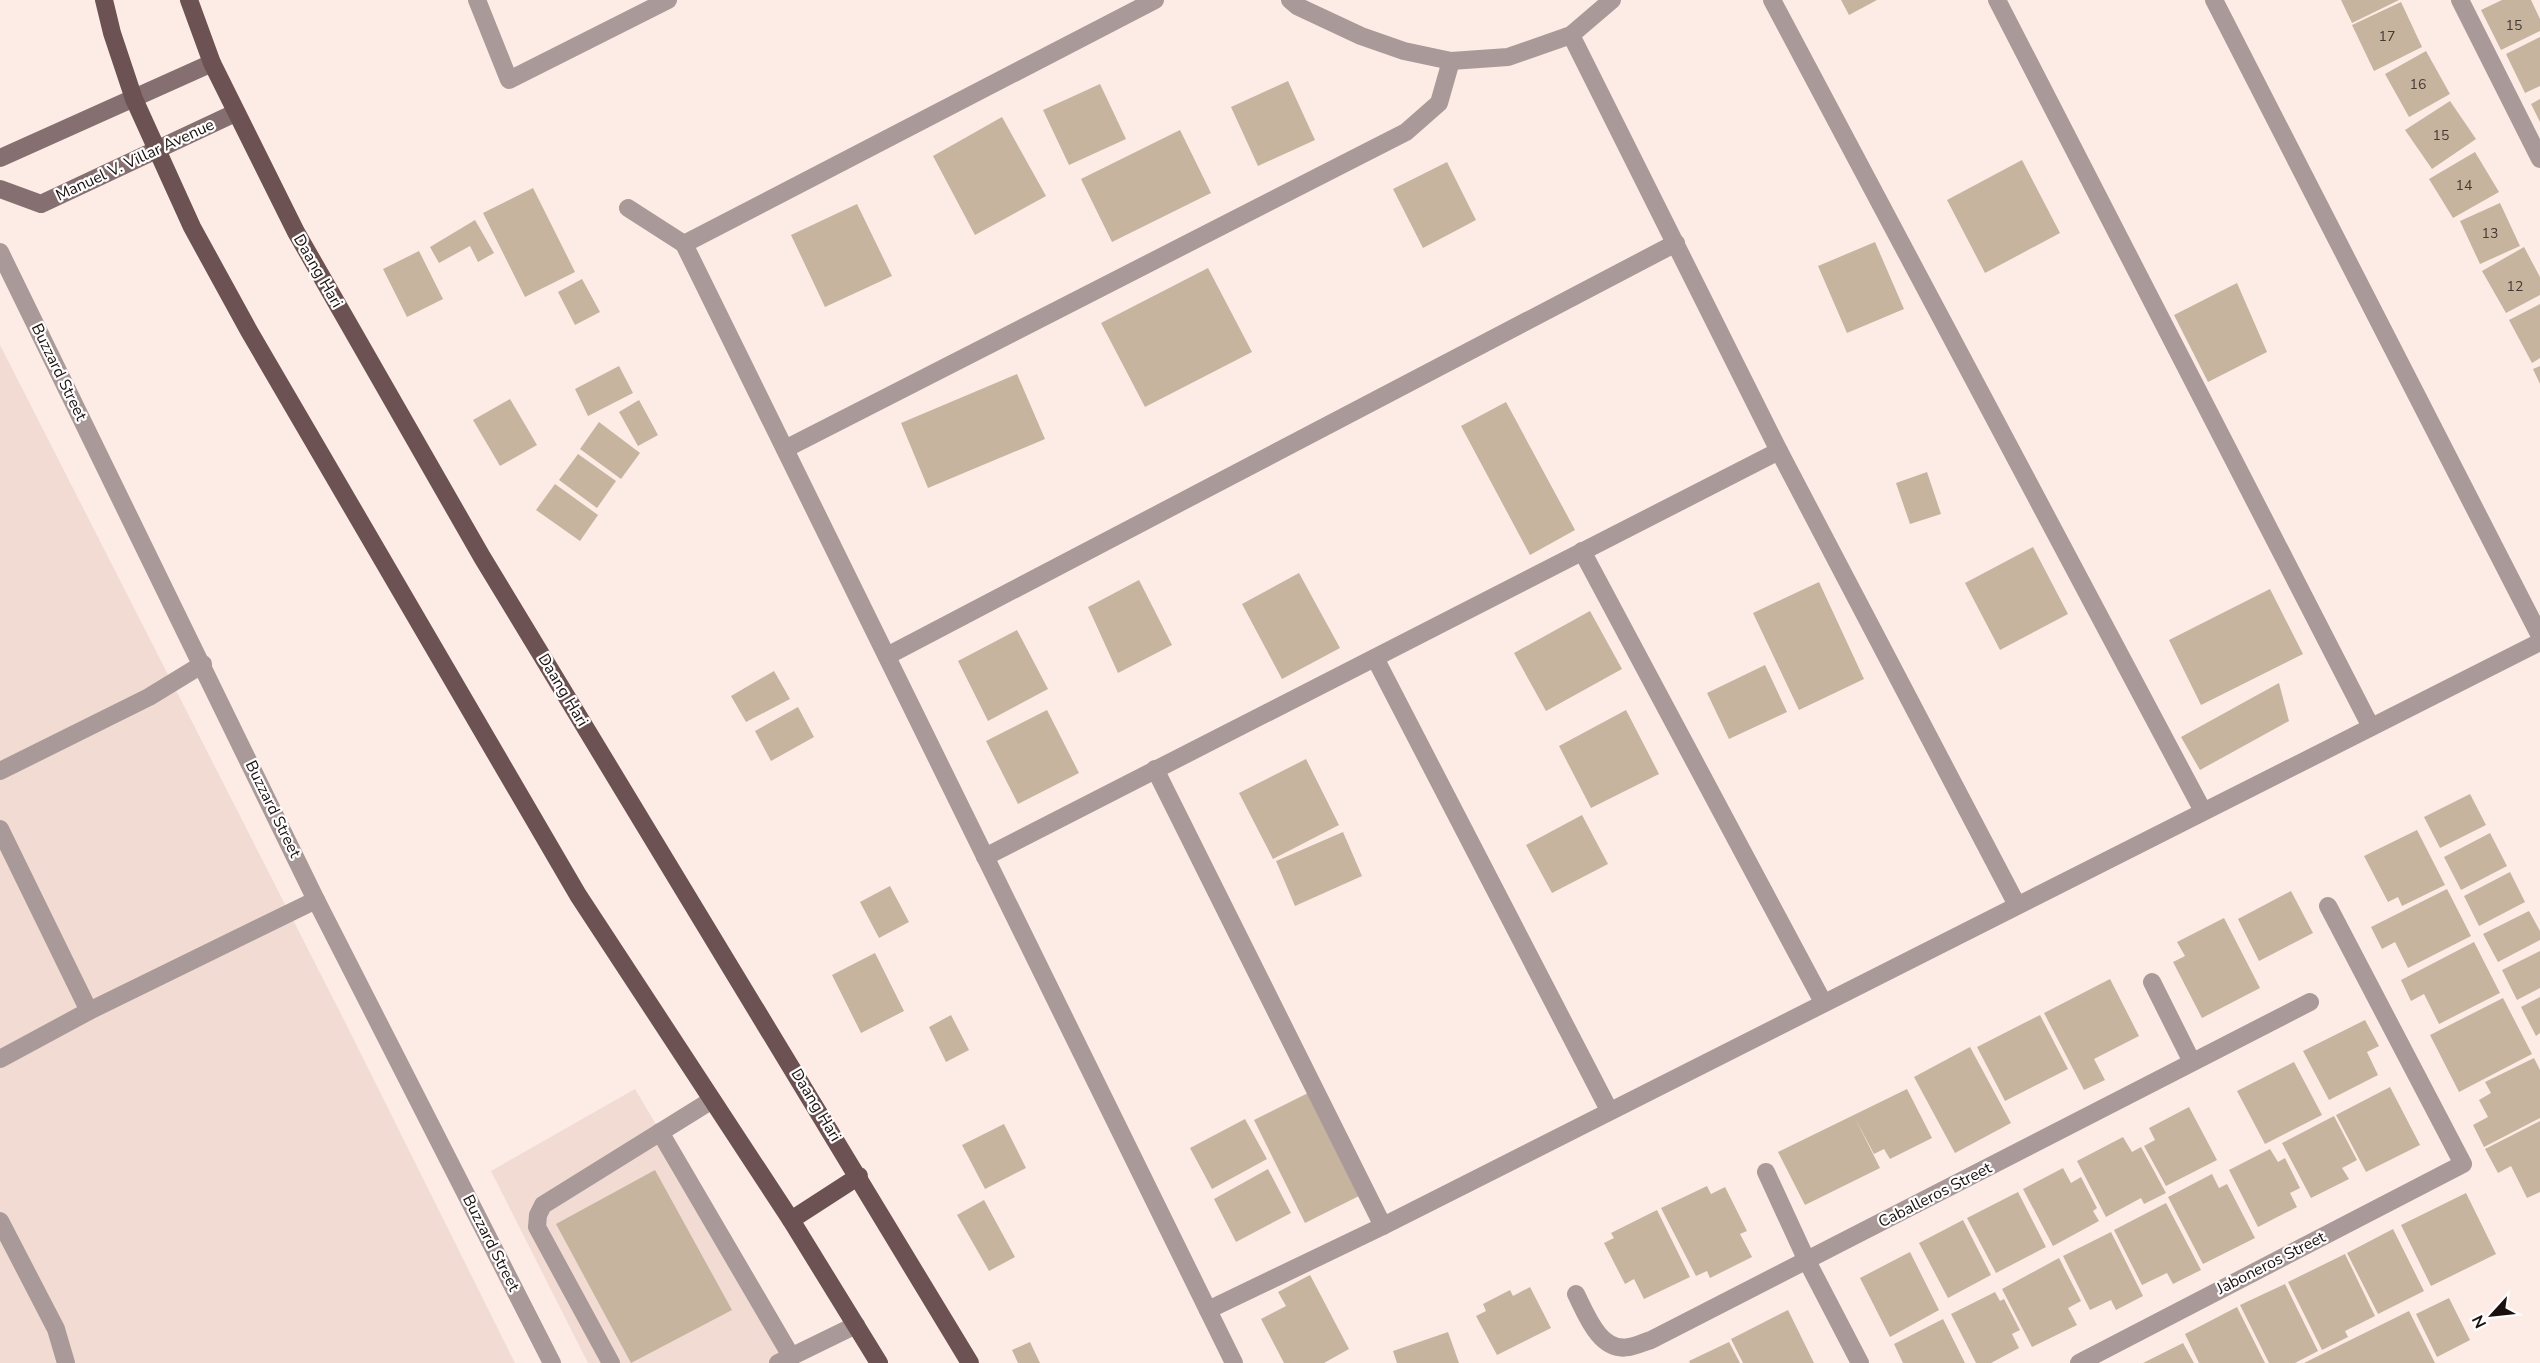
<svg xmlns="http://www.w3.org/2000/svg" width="2540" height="1363" viewBox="0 0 2540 1363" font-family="'Nunito Sans',sans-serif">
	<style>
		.built { fill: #f1dbd2 }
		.building { fill: #c6b49f }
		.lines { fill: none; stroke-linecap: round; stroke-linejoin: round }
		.lane { stroke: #a99999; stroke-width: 18 }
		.street { stroke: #a99999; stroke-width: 18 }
		.secondary { stroke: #866f70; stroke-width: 18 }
		.primary { stroke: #6d5254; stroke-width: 18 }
		.labels { text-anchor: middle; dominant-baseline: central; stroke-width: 4.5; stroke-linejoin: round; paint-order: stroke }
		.number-label { font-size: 14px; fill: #453932 }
		.street-label { font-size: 16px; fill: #1a100d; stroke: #fdfdfd }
	</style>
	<rect width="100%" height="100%" fill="#fdece5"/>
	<g class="built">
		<path d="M 0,345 L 345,1022 L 515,1363 L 0,1363 Z"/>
		<path d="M 635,1089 L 797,1363 L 588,1363 L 491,1171 Z"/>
	</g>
	<g class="building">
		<path d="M 1841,0 L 1877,0 L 1849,15 Z"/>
		<path d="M 2341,0 L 2399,0 L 2352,23 Z"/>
		<path d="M 2502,0 L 2531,0 L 2540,19 L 2540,31 L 2501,50 L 2481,10 Z"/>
		<path d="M 2401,2 L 2422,47 L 2374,71 L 2352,25 Z"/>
		<path d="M 2540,37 L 2540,86 L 2525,93 L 2506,54 Z"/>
		<path d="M 2426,51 L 2450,94 L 2409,117 L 2385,74 Z"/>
		<path d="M 1288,81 L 1315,140 L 1258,166 L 1231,107 Z"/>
		<path d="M 1100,84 L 1126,139 L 1069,165 L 1043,110 Z"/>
		<path d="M 2540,99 L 2540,122 L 2531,104 Z"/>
		<path d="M 2450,101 L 2476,139 L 2432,169 L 2405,130 Z"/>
		<path d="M 1002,117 L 1046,196 L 975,235 L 933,156 Z"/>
		<path d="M 1180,130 L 1211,193 L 1112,242 L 1081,179 Z"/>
		<path d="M 2475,152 L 2499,192 L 2453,218 L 2429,179 Z"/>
		<path d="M 2022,160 L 2060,233 L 1985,273 L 1947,200 Z"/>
		<path d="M 1447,162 L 1476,220 L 1423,248 L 1393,189 Z"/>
		<path d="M 533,188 L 575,272 L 525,297 L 483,213 Z"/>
		<path d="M 2500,203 L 2520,246 L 2480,264 L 2460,221 Z"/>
		<path d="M 857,204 L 892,276 L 825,307 L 791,235 Z"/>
		<path d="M 475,220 L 494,253 L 478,262 L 470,246 L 439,263 L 430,247 Z"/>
		<path d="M 1875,242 L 1904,309 L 1847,333 L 1818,266 Z"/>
		<path d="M 2524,247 L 2540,277 L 2540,295 L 2506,313 L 2482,271 Z"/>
		<path d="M 419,251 L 443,299 L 407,317 L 383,269 Z"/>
		<path d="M 1208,268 L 1252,352 L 1145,407 L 1101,323 Z"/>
		<path d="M 582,279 L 600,312 L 575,325 L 558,292 Z"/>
		<path d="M 2237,283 L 2267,352 L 2208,382 L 2174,315 Z"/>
		<path d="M 2540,304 L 2540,358 L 2532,363 L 2509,320 Z"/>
		<path d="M 619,366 L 633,393 L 588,416 L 575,389 Z"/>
		<path d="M 2540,366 L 2540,384 L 2533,369 Z"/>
		<path d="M 1017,374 L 1045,439 L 928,488 L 901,423 Z"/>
		<path d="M 510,399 L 537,445 L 500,466 L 473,420 Z"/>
		<path d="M 639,400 L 658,435 L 638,446 L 619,412 Z"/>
		<path d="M 1506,402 L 1575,530 L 1530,555 L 1461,426 Z"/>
		<path d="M 599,422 L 640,453 L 621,479 L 580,449 Z"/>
		<path d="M 578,454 L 616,481 L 597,508 L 559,480 Z"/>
		<path d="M 1927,472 L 1941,514 L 1910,524 L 1896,483 Z"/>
		<path d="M 555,484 L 598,515 L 580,541 L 536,510 Z"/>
		<path d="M 2033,547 L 2068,614 L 2000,650 L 1965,583 Z"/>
		<path d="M 1299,573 L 1340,648 L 1282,679 L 1242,604 Z"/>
		<path d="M 1139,580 L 1172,645 L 1118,673 L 1088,607 Z"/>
		<path d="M 1819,582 L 1864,679 L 1799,710 L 1753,613 Z"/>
		<path d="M 2270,589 L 2303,654 L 2201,705 L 2169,640 Z"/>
		<path d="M 1590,611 L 1622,669 L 1546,711 L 1514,653 Z"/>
		<path d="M 1017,630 L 1048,689 L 988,721 L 958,661 Z"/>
		<path d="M 1765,665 L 1787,712 L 1729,739 L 1707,693 Z"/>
		<path d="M 774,671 L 790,699 L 746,722 L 731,696 Z"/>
		<path d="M 2279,683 L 2289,721 L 2200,770 L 2181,737 Z"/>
		<path d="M 798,707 L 814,737 L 771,761 L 755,731 Z"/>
		<path d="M 1047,710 L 1079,773 L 1018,804 L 986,741 Z"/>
		<path d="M 1626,710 L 1659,774 L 1591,808 L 1559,746 Z"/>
		<path d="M 1306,759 L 1339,825 L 1273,859 L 1239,793 Z"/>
		<path d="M 2470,794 L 2486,825 L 2440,848 L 2424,817 Z"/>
		<path d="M 1582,815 L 1608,864 L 1552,893 L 1526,845 Z"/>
		<path d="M 2417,830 L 2445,885 L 2402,906 L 2398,897 L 2388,902 L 2364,856 Z"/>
		<path d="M 1343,832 L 1362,876 L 1295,906 L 1276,861 Z"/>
		<path d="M 2490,833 L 2507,866 L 2461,890 L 2444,857 Z"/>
		<path d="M 2510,872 L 2525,902 L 2479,926 L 2464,896 Z"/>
		<path d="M 890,886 L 909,922 L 879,938 L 860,902 Z"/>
		<path d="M 2447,889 L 2471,936 L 2408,968 L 2395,942 L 2382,949 L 2371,927 Z"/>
		<path d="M 2291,891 L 2313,933 L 2259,961 L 2238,919 Z"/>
		<path d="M 2529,911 L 2540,931 L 2540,940 L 2498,962 L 2483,934 Z"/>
		<path d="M 2224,918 L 2260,988 L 2202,1018 L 2173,962 L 2185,956 L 2177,942 Z"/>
		<path d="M 2474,942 L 2500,993 L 2439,1024 L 2424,994 L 2411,1001 L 2401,980 Z"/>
		<path d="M 2540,951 L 2540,988 L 2517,1000 L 2502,970 Z"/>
		<path d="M 875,953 L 904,1011 L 861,1033 L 832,975 Z"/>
		<path d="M 2110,979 L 2139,1036 L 2094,1059 L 2105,1080 L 2084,1090 L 2044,1013 Z"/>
		<path d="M 2540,997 L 2540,1033 L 2536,1036 L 2521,1007 Z"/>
		<path d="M 2503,998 L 2532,1054 L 2459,1092 L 2430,1035 Z"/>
		<path d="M 951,1015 L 969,1050 L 946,1062 L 929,1027 Z"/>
		<path d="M 2040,1015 L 2068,1069 L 2005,1101 L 1977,1047 Z"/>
		<path d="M 2365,1020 L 2379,1046 L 2367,1052 L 2378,1075 L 2329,1100 L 2303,1051 Z"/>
		<path d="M 1970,1047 L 2011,1123 L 1955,1153 L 1914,1077 Z"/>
		<path d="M 2534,1058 L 2540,1070 L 2540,1118 L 2484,1147 L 2473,1125 L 2488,1117 L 2479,1100 L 2491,1093 L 2485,1082 Z"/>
		<path d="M 2294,1062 L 2322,1115 L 2265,1144 L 2237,1091 Z"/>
		<path d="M 2390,1087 L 2420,1145 L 2366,1172 L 2336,1115 Z"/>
		<path d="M 1907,1089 L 1932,1138 L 1890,1159 L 1884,1149 L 1874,1154 L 1855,1118 L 1880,1168 L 1805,1205 L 1778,1152 Z"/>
		<path d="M 1310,1092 L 1361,1195 L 1305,1223 L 1254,1120 Z"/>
		<path d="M 2189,1107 L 2217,1160 L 2166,1186 L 2144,1146 L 2155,1140 L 2149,1128 Z"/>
		<path d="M 2334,1116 L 2357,1160 L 2342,1168 L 2349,1179 L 2311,1198 L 2282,1143 Z"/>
		<path d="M 1245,1119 L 1267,1159 L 1212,1189 L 1190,1148 Z"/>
		<path d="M 2540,1121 L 2540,1192 L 2527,1198 L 2511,1166 L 2498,1173 L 2485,1149 Z"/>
		<path d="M 1004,1124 L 1026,1168 L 985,1189 L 962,1145 Z"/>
		<path d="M 2123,1137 L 2132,1152 L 2141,1147 L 2166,1193 L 2144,1204 L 2141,1198 L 2106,1217 L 2077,1161 Z"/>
		<path d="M 2270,1149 L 2278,1162 L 2285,1158 L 2300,1188 L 2290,1193 L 2297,1207 L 2258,1227 L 2229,1170 Z"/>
		<path d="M 2063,1168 L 2071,1183 L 2081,1177 L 2097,1208 L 2093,1211 L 2099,1221 L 2053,1246 L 2023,1189 Z"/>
		<path d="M 1268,1169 L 1291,1213 L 1236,1242 L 1214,1199 Z"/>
		<path d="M 655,1170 L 732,1310 L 631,1363 L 556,1224 Z"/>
		<path d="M 2212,1174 L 2219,1188 L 2227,1184 L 2255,1238 L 2203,1264 L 2168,1197 Z"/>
		<path d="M 1707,1186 L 1711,1194 L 1725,1187 L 1747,1231 L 1740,1234 L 1752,1257 L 1710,1278 L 1707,1271 L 1696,1276 L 1661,1208 Z"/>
		<path d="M 2018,1192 L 2046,1247 L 1996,1273 L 1967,1218 Z"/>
		<path d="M 2466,1193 L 2496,1254 L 2431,1286 L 2401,1225 Z"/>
		<path d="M 984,1200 L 1015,1257 L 989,1271 L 957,1215 Z"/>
		<path d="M 2166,1203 L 2201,1270 L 2173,1284 L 2167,1273 L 2142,1285 L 2114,1230 Z"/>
		<path d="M 1657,1210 L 1690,1277 L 1644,1299 L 1634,1279 L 1625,1284 L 1604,1243 L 1614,1238 L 1611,1233 Z"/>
		<path d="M 1963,1220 L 1991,1275 L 1948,1298 L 1919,1243 Z"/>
		<path d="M 2393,1229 L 2424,1291 L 2378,1314 L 2347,1253 Z"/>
		<path d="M 2111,1232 L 2143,1296 L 2116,1310 L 2111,1300 L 2090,1310 L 2063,1256 Z"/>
		<path d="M 1910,1252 L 1939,1310 L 1890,1337 L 1860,1278 Z"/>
		<path d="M 2345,1254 L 2375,1316 L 2345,1331 L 2348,1337 L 2322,1350 L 2288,1282 Z"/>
		<path d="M 2059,1258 L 2081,1301 L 2068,1308 L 2077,1325 L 2032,1347 L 2002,1289 Z"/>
		<path d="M 1310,1275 L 1349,1349 L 1324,1363 L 1284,1363 L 1261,1319 L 1286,1306 L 1278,1292 Z"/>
		<path d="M 2285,1284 L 2318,1351 L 2295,1363 L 2269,1363 L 2240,1305 Z"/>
		<path d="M 1530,1287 L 1551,1328 L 1497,1355 L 1476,1316 L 1486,1311 L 1483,1304 L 1510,1290 L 1513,1296 Z"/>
		<path d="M 1995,1292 L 2000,1301 L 2004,1299 L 2020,1330 L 2012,1334 L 2019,1348 L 1991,1363 L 1976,1363 L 1951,1314 Z"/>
		<path d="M 2449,1298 L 2470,1340 L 2437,1357 L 2416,1314 Z"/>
		<path d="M 2237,1307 L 2265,1363 L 2199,1363 L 2185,1334 Z"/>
		<path d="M 1788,1310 L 1814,1363 L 1743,1363 L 1731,1339 Z"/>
		<path d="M 2409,1311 L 2435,1363 L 2304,1363 Z"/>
		<path d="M 1943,1319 L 1965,1363 L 1903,1363 L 1894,1344 Z"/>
		<path d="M 1448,1332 L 1459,1363 L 1397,1363 L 1393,1351 Z"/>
		<path d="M 1030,1342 L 1040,1363 L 1018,1363 L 1012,1350 Z"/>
		<path d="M 1729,1342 L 1740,1363 L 1690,1363 L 1689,1361 Z"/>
		<path d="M 2183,1343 L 2194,1363 L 2143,1363 Z"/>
	</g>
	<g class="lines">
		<g class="lane">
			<path d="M 0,771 L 149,697 L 203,664"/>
			<path d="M 0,829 L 89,1011"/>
			<path d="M 0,1059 L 89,1011 L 316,900"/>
			<path d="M 660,1132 L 791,1356"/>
			<path d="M 0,1221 L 56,1329 L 66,1363"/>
			<path d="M 611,1363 L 537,1227 L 538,1215 L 543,1205 L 712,1100"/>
			<path d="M 778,1363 L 856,1325"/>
		</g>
		<g class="street">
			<path d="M 477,0 L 509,80 L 668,0"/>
			<path d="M 1290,0 L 1297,6 L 1361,36 L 1404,51 L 1451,61 L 1508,57 L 1571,35 L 1612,0"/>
			<path d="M 1772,0 L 2203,811"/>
			<path d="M 1997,0 L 2371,727"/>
			<path d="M 2214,0 L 2540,636"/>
			<path d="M 2460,0 L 2540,159"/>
			<path d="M 1571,35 L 1779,451 L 2017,905"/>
			<path d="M 628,208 L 684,244 L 1234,1363"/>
			<path d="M 684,244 L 1155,0"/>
			<path d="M 0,252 L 316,900 L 552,1363"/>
			<path d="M 785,449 L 1406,132 L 1439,103 L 1451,61"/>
			<path d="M 1582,551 L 1823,1002"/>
			<path d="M 887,656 L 1676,243"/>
			<path d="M 1375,658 L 1609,1110"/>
			<path d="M 1155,769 L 1383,1226"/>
			<path d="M 985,857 L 1779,451"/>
			<path d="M 2152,982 L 2192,1062"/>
			<path d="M 1766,1172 L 1807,1261 L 1860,1363"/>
			<path d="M 1576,1294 C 1586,1314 1600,1353 1629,1347 C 1636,1346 1644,1342 1651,1340 L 2310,1002"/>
			<path d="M 1208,1310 L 1383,1226 L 2540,642"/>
			<path d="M 2079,1363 L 2463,1164 L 2328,906"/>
		</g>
		<g class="secondary">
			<path d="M 0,158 L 212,63"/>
			<path d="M 0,189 L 41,204 L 235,113"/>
		</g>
		<g class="primary">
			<path d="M 104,0 L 112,33 L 134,99 L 192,227 L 249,331 L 578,895 L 791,1220 L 879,1363"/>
			<path d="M 189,0 L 212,63 L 296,232 L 482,557 L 970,1363"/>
			<path d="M 791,1220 L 859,1176"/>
		</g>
	</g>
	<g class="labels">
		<g class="number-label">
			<text x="2514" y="25">15</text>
			<text x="2387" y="36">17</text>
			<text x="2418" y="84">16</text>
			<text x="2441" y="135">15</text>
			<text x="2464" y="185">14</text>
			<text x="2490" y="233">13</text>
			<text x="2515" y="286">12</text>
		</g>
		<g class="street-label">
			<text transform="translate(135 160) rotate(-25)">Manuel V. Villar Avenue</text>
			<text transform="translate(318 271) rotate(60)">Daang Hari</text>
			<text transform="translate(59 372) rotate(64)">Buzzard Street</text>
			<text transform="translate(563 690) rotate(59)">Daang Hari</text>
			<text transform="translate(273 809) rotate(64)">Buzzard Street</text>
			<text transform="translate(816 1105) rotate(59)">Daang Hari</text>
			<text transform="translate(1935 1195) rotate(-27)">Caballeros Street</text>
			<text transform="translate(491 1243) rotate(63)">Buzzard Street</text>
			<text transform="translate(2271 1263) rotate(-27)">Jaboneros Street</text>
		</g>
	</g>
	<g transform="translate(2492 1315) rotate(243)" stroke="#fdfdfd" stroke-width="4.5" paint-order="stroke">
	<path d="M0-4.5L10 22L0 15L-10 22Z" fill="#1a100d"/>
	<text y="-9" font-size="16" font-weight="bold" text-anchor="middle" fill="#1a100d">N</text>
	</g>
</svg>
